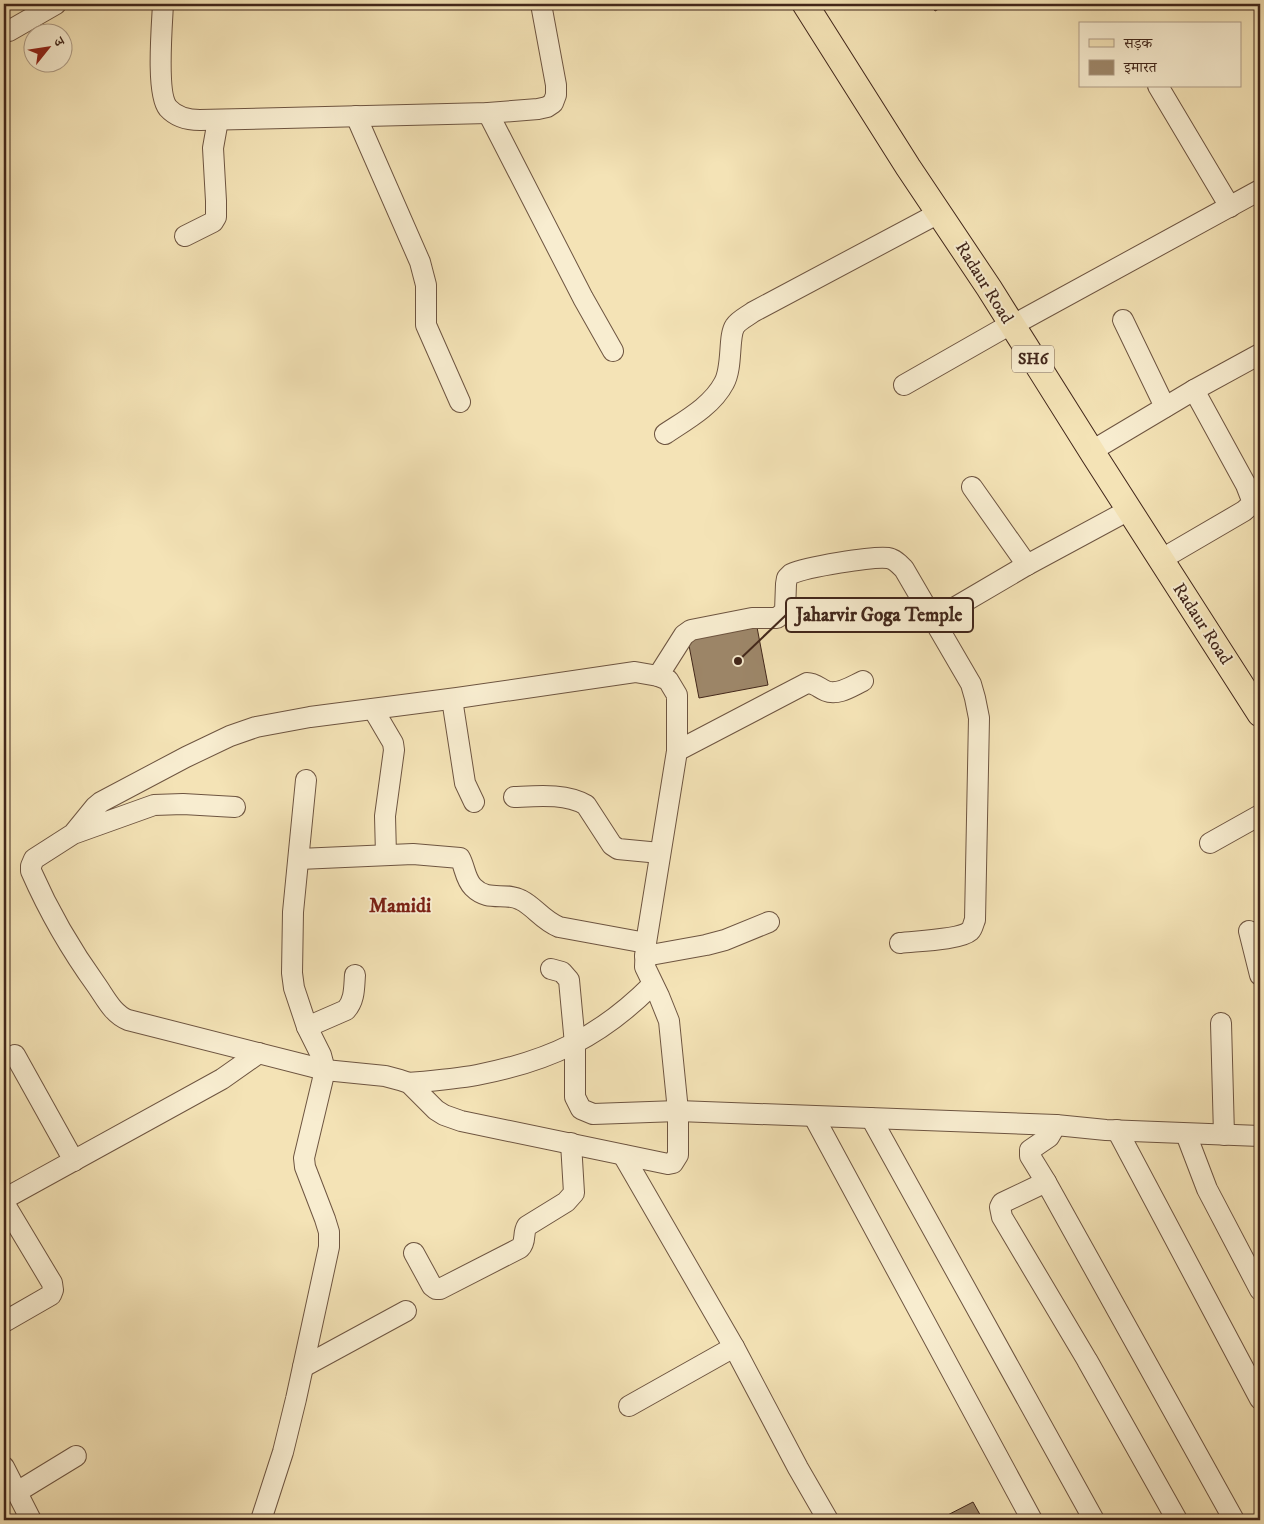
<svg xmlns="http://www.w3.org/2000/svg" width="1264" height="1524" viewBox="0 0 1264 1524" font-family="'IM FELL DW Pica','Noto Serif Devanagari',serif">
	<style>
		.building { fill: #9e886b; stroke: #41261a }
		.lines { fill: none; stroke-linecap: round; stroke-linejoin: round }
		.minor-casing { stroke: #6e5541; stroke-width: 22 }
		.major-casing { stroke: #41261a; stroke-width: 27 }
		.minor { stroke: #f8edd0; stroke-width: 20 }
		.major { stroke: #f4e3b6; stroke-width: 25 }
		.labels { text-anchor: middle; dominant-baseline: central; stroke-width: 4; stroke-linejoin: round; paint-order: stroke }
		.shield { fill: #f8edd0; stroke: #786251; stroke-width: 1 }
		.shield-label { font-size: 16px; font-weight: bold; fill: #41261a }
		.street-label { font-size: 18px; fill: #41261a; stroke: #f8edd0 }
		.quarter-label { font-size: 20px; font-weight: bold; fill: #7a1f14; stroke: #f8edd0 }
		.leader { fill: none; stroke: #41261a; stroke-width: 2 }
		.callout-dot { fill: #41261a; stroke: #f8edd0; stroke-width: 2 }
		.callout { fill: #f8edd0; stroke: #41261a; stroke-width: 2 }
		.callout-label { font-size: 19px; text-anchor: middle; font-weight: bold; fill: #41261a }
	</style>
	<rect width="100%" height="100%" fill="#f4e3b6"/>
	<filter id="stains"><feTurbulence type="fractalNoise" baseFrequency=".004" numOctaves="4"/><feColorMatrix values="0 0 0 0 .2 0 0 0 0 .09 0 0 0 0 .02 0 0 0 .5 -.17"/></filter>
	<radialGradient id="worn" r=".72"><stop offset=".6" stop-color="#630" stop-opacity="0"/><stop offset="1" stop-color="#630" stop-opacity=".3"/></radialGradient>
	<g class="building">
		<path d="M 931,4 L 948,4 L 935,11 Z"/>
		<path d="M 756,622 L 768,685 L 699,698 L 687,635 Z"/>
		<path d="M 973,1502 L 983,1520 L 938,1520 Z"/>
	</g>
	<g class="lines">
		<g class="minor-casing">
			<g id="minor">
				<path d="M 163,4 C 162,25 156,94 168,108 C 177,118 188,120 200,120 L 488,113 L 538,109 L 547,107 L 553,103 L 556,95 L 556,85 L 541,4"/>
				<path d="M 4,32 L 9,31 L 56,4"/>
				<path d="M 1158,86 L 1230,207"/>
				<path d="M 488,113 L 583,298 L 613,351"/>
				<path d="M 356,116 L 420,262 L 426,285 L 426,325 L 460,402"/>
				<path d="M 185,236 L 213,222 L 216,217 L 216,201 L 213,148 L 218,120"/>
				<path d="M 1024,319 L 1260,190"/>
				<path d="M 1123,320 L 1165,407"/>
				<path d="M 904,385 L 1011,324"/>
				<path d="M 665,434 C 686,420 712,406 724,383 C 733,367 728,336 735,326 C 739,320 748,316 753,312 L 939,213"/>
				<path d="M 1100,446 L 1194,390 L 1260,354"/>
				<path d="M 972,487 L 1027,565"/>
				<path d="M 1172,553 L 1244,511 L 1253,503 L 1246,485 L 1194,390"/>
				<path d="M 935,619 L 1027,565 L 1129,510"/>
				<path d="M 658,676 L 684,635 L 691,630 L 752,618 L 777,618 L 785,611 L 786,584 L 787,578 L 791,574 C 806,567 873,556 888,558 C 895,559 900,565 904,569 L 971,684 L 975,698 L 979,718 L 975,920 C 973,924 973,928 970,931 C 960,940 915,941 900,943"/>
				<path d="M 452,699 L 465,783 L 474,802"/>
				<path d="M 373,709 L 393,743 L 394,750 L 385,816 L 386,855"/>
				<path d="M 677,751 L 807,683 C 815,683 819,688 826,691 C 838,696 852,686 863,681"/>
				<path d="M 514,797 C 537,796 566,793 586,805 L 612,845 L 618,849 L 660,853"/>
				<path d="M 73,834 L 95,807 L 101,802 L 186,757 L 230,736 L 256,727 L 310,717 L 457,698 L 635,672 L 658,676 L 668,680 L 677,695 L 677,751 L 646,943 L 645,967 L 659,996 L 669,1021 L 678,1111 L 678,1155 L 673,1163 L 668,1164 L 461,1121 L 444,1115 L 436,1110 L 409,1083 L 400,1080 L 385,1076 L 325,1070 L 128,1020 C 113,1014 106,999 97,986 C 71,950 49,912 31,871 L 31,866 L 34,859 L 73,834 L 154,805 L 183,804 L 235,807"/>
				<path d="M 1210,843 L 1260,815"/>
				<path d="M 299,859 L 413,854 L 460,858 C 465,867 465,879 473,887 C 489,903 504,891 521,900 C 535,907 542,920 559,927 L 646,943"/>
				<path d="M 1249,931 L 1260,975"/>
				<path d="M 645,956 L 706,945 L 725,940 L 769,922"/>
				<path d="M 551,969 L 562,972 L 569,980 L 575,1044 L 575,1097 L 581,1109 L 593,1114 L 678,1111 L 1056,1125 L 1106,1130 L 1260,1136"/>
				<path d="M 1221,1023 L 1224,1135"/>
				<path d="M 307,1027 L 346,1010 C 355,1000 354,987 355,975"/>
				<path d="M 15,1055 L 74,1161"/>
				<path d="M 409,1083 C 431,1081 455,1079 477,1075 C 550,1061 600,1037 652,985"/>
				<path d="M 814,1117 L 1032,1520"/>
				<path d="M 871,1118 L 1094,1520"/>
				<path d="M 1056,1125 L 1049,1137 L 1030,1150 L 1030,1156 L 1046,1182 L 1234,1520"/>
				<path d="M 1117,1130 L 1260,1399"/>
				<path d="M 1186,1134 L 1207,1189 L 1260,1290"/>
				<path d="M 623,1155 L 734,1347 L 798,1468 L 828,1520"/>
				<path d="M 1046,1182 L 1002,1203 L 1000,1207 L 1002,1217 L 1087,1360 L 1177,1520"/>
				<path d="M 4,1199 L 222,1079 L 259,1053"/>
				<path d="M 4,1203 L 52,1283 L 53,1290 L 51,1295 L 4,1322"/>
				<path d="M 414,1253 L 432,1286 L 436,1289 L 440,1289 L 520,1248 C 527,1241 522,1234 527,1226 L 566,1202 L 574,1193 L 571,1143"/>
				<path d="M 303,1367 L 406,1311"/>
				<path d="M 629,1406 L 734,1347"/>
				<path d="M 4,1467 L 31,1520"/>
				<path d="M 17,1492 L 76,1456"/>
				<path d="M 261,1520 L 283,1452 L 296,1399 L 329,1247 L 329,1232 L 325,1219 L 305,1167 L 304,1158 L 325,1070 L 321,1055 L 307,1027 L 294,988 L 292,973 L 293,912 L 306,780"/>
			</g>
		</g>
		<g class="major-casing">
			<path id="major" d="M 805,4 L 908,167 L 989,288 L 1094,455 L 1260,714"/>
		</g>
		<use href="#minor" class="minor"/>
		<use href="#major" class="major"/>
	</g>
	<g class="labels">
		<rect class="shield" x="1012" y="345.5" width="42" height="27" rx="4"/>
		<g class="shield-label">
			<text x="1033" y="359">SH6</text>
		</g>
		<g class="street-label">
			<text transform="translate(984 283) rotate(58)">Radaur Road</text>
			<text transform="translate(1202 624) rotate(57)">Radaur Road</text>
		</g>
		<g class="quarter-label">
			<text x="400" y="906">Mamidi</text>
		</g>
	</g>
	<path class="leader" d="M738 661L786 615"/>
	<circle class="callout-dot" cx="738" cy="661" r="5"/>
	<rect class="callout" x="786" y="598" width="187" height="34" rx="5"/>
	<g class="callout-label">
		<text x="879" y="621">Jaharvir Goga Temple</text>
	</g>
	<rect width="1264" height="1524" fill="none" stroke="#f4e3b6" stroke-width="20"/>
	<rect x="5" y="5" width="1254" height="1514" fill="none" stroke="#41261a" stroke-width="2.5"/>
	<rect x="10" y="10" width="1244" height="1504" fill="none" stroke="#41261a"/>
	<rect x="1079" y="22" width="162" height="65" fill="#f8edd0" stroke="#af9d87"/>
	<rect x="1089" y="39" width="25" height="8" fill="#f4e3b6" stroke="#af9d87"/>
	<text x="1124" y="48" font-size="15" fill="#41261a">सड़क</text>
	<rect x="1089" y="60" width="25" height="15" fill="#9e886b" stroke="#af9d87"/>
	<text x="1124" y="72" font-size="15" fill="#41261a">इमारत</text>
	<g transform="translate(48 48) rotate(60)"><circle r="24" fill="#f8edd0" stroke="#af9d87"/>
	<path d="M0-4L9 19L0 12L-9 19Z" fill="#8f2418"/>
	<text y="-8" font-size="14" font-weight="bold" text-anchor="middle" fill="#41261a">उ</text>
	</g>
	<rect width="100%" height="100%" filter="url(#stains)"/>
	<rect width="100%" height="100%" fill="url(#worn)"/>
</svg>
